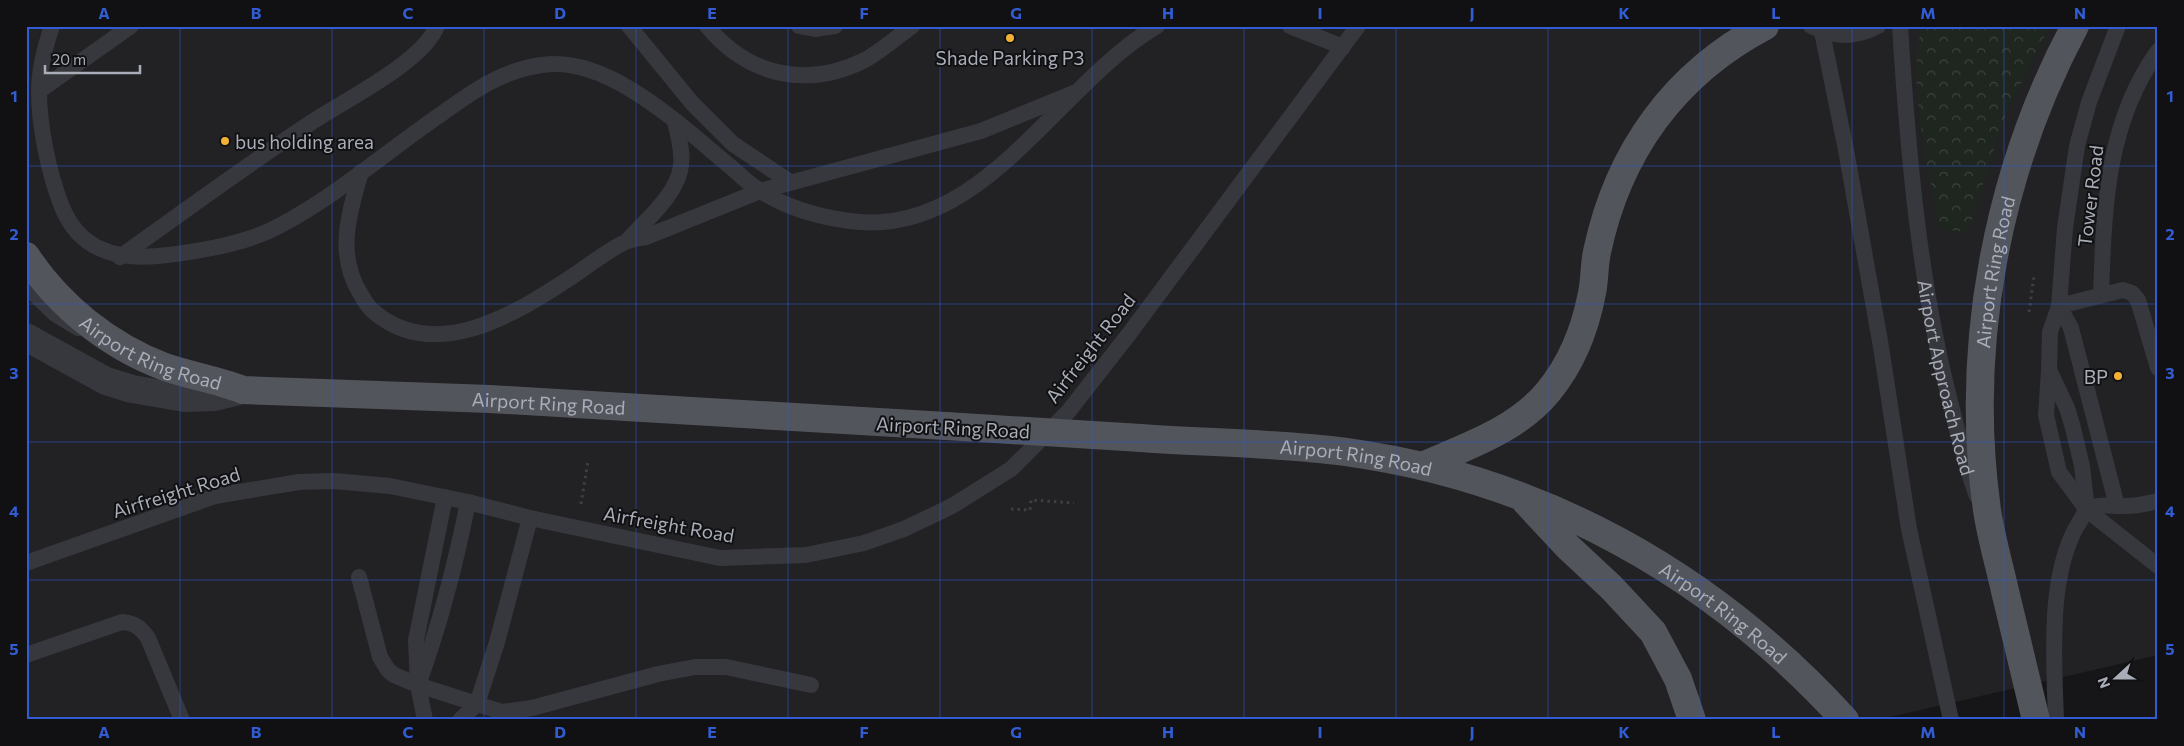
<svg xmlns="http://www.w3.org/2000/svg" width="2184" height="746" viewBox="0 0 2184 746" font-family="Commissioner,sans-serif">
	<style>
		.built { fill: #222225 }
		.park { fill: url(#park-crowns) }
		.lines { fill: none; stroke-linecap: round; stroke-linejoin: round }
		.path { stroke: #3d3f44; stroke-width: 3; stroke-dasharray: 2.5 4; stroke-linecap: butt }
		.lane { stroke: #37383d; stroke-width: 16 }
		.street { stroke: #37383d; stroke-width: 28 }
		.primary { stroke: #53555c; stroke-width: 28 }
		.primary-bridge { stroke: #53555c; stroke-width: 28 }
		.grid { fill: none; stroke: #325cd3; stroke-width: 1; stroke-opacity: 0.55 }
		.poi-dot { fill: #f2b134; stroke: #111113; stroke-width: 2 }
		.labels { text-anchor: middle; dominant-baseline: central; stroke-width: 4; stroke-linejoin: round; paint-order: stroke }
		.poi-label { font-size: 19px; fill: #a8adb8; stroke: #111113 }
		.street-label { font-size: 19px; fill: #a8adb8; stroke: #111113 }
		.neatline { fill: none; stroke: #325cd3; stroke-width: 2 }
		.grid-label { font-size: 16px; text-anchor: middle; font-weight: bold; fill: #325cd3 }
	</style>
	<defs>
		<pattern id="park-crowns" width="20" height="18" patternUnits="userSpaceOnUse" patternTransform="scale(1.25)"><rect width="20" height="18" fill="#1e261f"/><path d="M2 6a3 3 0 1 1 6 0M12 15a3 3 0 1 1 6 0" fill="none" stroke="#3c433d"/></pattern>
	</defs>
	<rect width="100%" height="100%" fill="#161618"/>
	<path class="built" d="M 26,26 L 2158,26 L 2158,655 L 1877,720 L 26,720 Z"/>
	<path class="park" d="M 1923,26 L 2050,26 L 2003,120 L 1968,232 L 1939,229 C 1931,178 1904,73 1923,26 Z"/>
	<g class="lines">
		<g class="path">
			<path d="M 2029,312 L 2034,276"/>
			<path d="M 581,504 L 588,461"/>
			<path d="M 1011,509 L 1030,510 L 1031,500 L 1074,503"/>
		</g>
		<g class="lane">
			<path d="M 52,26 C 45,47 39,69 39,91 C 39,127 49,174 62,207 C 79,249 115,260 158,256 C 196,252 246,244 279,226 C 336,196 385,153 437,117 C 469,94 501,70 542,65 C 609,55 682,127 731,167 C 740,175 749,184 759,190 C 785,207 819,217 850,221 C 983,239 1057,84 1157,26"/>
			<path d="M 629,26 L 692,103 L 733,144 L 790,182"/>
			<path d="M 707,26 C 748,76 807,89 865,60 C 881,51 897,37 912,26"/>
			<path d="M 799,26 L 815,29 L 835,26"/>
			<path d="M 1290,26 L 1343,47"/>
			<path d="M 1811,26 C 1834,38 1856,38 1878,26"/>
			<path id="s1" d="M 1900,26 C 1908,154 1919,284 1952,409 C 1959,438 1966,468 1977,496"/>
			<path d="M 1822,32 L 1846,150 L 1881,347 L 1909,529 L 1951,720"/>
			<path d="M 39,91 L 131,26"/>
			<path d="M 361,172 C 349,213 336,254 360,293 C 364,300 367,306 373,311 C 435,365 517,313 573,276 C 587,267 613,246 628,241 C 633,239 640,238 646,237 L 760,191 L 981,131 L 1074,93"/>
			<path d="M 627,241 C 645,221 679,193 681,165 C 683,151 678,135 675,122"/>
			<path d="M 120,257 C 184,211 247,165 312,122 C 345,100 423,62 437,26"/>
			<path d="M 26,286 L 55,314 L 78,328"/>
			<path d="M 2101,295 C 2104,209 2106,123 2158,51"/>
			<path d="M 2059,306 L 2071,328 L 2117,506"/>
			<path d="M 2059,306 L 2123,290 L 2132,293 L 2138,300 L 2158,368"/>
			<path d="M 2049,371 L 2046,415 L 2059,472 L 2087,510 L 2158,566"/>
			<path d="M 2087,510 L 2082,466 L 2073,428 L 2067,408 L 2049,370 L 2050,332 L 2059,306 L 2065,228 L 2077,146 L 2089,102 L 2118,26"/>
			<path d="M 26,563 L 215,496 L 299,482 L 334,481 L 390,486 L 468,502 L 530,518 L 720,558 L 806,555 L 864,543 L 904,529 L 952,506 L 1011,469 L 1068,412 L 1129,334 L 1358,26"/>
			<path d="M 359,577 L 380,657 L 388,670 L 394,675 L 418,685 L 502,712 L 532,708 L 658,674 L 695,667 L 726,667 L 811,685"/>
			<path d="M 26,655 L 122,622 C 135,623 141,628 148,638 L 182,720"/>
			<path d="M 420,679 C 441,621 456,562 468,502"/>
			<path d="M 425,720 L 418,685 L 416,640 L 445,497"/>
			<path d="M 460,720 L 477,704 L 497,642 L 530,518"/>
			<path d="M 2056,720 C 2054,660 2047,572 2080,521 C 2082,518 2084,513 2086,511 C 2096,502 2115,507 2128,506 C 2138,506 2148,503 2158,501"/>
		</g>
		<path class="street" d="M 26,337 L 106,381 L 132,389 L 185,398 L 215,397 L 243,390"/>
		<g class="primary">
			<path id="s2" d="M 26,256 C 59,306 109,346 165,367 C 191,376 218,380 243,390 L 490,399 L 946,426"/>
			<path id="s3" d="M 1141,438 C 1209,443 1278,443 1346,452 C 1542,479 1712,574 1845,720"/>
			<path d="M 1422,466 C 1465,447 1517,430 1548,392 C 1572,363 1585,330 1592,293 C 1595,279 1594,265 1597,252 C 1618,152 1674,74 1765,26"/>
			<path d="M 1526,502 L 1568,547 L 1611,587 L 1653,632 L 1678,679 L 1692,720"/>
			<path id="s4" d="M 2036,720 C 2026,677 2015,634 2005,591 C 1999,564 1991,537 1987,510 C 1964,346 1997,172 2075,26"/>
		</g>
		<path class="primary-bridge" d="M 946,426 L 1141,438"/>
	</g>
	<path class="grid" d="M 180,26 L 180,720M 332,26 L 332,720M 484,26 L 484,720M 636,26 L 636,720M 788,26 L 788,720M 940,26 L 940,720M 1092,26 L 1092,720M 1244,26 L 1244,720M 1396,26 L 1396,720M 1548,26 L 1548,720M 1700,26 L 1700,720M 1852,26 L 1852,720M 2004,26 L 2004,720M 26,166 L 2158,166M 26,304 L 2158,304M 26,442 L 2158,442M 26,580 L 2158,580"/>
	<g class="poi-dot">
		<circle cx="1010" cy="38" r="5"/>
		<circle cx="225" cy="141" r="5"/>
		<circle cx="2118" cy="376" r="5"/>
	</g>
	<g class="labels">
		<g class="poi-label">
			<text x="1010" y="57">Shade Parking P3</text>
			<text x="235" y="141" text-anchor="start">bus holding area</text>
			<text x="2108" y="376" text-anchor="end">BP</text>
		</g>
		<g class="street-label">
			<text transform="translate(2090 196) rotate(-83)">Tower Road</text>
			<text stroke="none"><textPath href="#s4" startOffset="455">Airport Ring Road</textPath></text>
			<text transform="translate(1090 348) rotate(-52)">Airfreight Road</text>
			<text stroke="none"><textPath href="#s2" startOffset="162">Airport Ring Road</textPath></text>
			<text stroke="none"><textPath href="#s1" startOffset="355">Airport Approach Road</textPath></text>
			<text stroke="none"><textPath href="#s2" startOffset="568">Airport Ring Road</textPath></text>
			<text transform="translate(953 427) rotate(3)">Airport Ring Road</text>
			<text stroke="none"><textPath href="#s3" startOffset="216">Airport Ring Road</textPath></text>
			<text transform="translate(176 492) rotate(-17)">Airfreight Road</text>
			<text transform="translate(669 524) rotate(10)">Airfreight Road</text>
			<text stroke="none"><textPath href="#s3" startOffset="621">Airport Ring Road</textPath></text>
		</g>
	</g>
	<rect width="2184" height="746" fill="none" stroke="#111113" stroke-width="55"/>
	<g transform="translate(2116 678) rotate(249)" stroke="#111113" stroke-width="4" paint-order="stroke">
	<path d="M0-4L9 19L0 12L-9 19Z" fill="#a8adb8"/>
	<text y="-8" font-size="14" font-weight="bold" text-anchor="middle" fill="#a8adb8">N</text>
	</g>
	<path d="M45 65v8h95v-8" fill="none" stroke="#a8adb8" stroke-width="2.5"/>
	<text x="52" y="65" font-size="15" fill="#a8adb8" stroke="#111113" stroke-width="4" paint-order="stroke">20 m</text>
	<rect x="28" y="28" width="2128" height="690" class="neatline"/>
	<g class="grid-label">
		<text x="104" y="19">A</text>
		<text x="256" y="19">B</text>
		<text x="408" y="19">C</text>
		<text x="560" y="19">D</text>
		<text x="712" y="19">E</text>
		<text x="864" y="19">F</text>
		<text x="1016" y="19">G</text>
		<text x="1168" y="19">H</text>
		<text x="1320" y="19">I</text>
		<text x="1472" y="19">J</text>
		<text x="1624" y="19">K</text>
		<text x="1776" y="19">L</text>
		<text x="1928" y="19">M</text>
		<text x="2080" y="19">N</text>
		<text x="14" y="102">1</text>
		<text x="2170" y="102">1</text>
		<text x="14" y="240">2</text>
		<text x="2170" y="240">2</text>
		<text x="14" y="379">3</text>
		<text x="2170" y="379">3</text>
		<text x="14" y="517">4</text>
		<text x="2170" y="517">4</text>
		<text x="14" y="655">5</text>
		<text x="2170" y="655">5</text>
		<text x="104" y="738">A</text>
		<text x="256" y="738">B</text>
		<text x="408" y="738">C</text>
		<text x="560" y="738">D</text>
		<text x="712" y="738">E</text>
		<text x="864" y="738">F</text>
		<text x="1016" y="738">G</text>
		<text x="1168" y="738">H</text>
		<text x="1320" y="738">I</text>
		<text x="1472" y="738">J</text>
		<text x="1624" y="738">K</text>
		<text x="1776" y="738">L</text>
		<text x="1928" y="738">M</text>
		<text x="2080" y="738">N</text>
	</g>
</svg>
